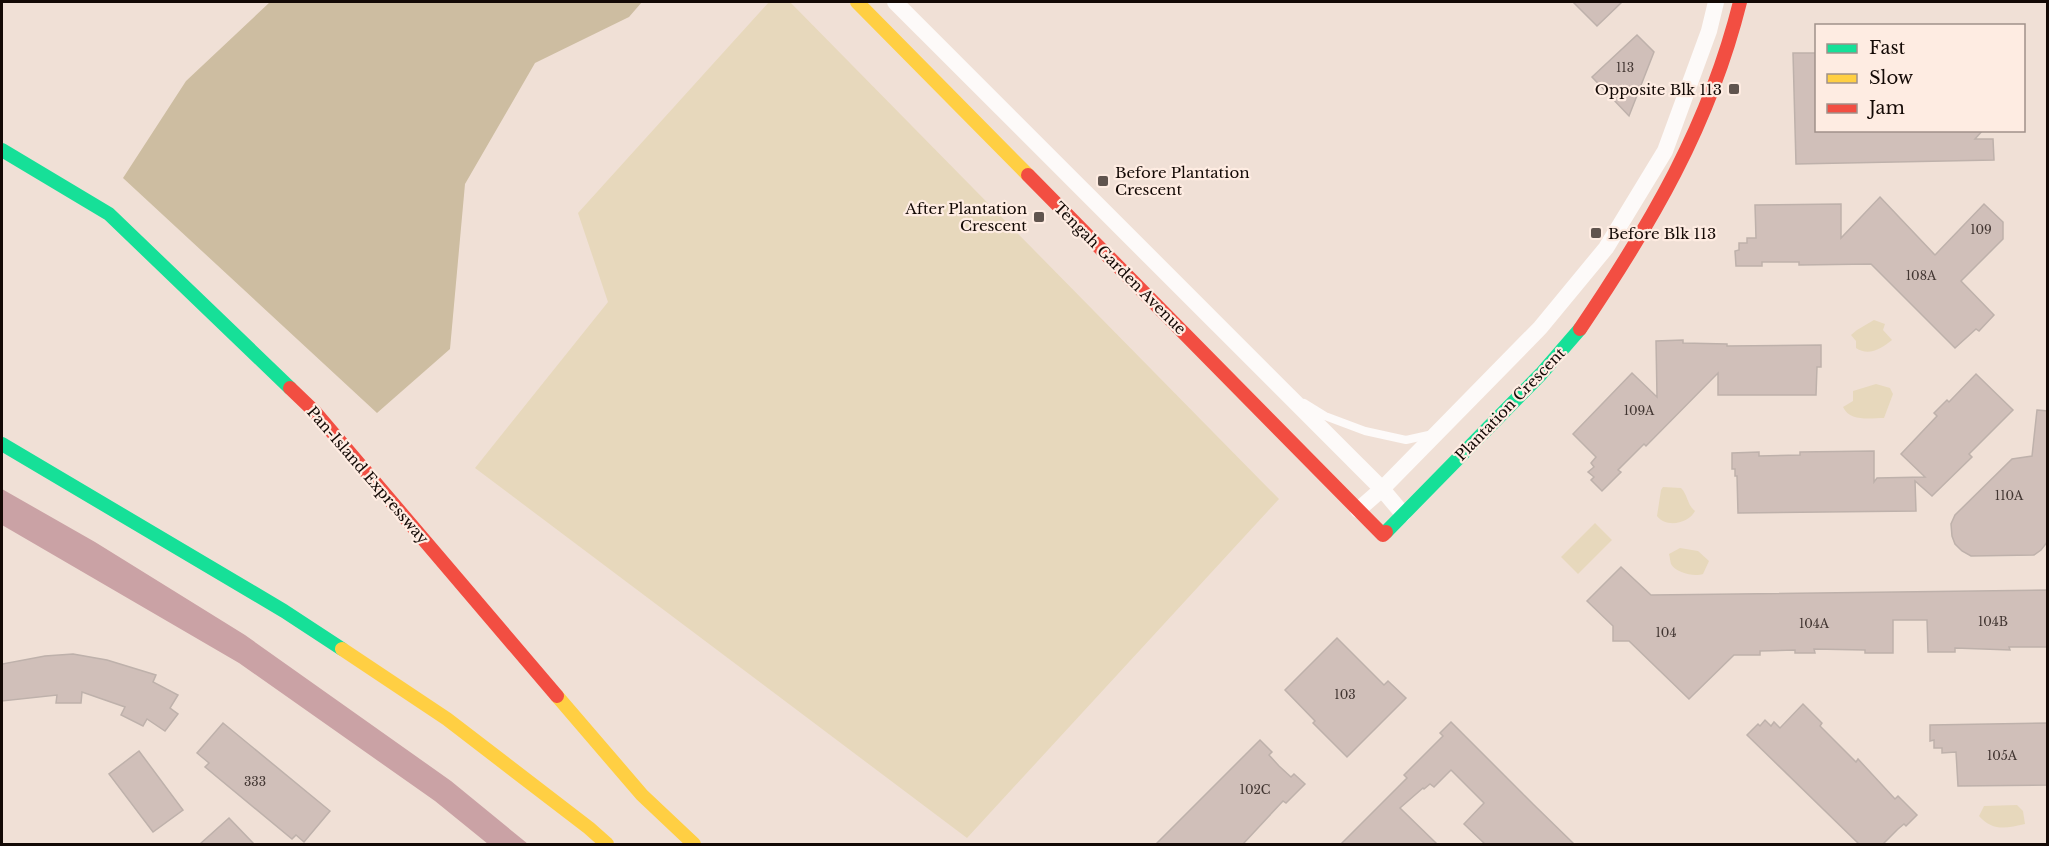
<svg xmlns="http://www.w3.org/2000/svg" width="2049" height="846" viewBox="0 0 2049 846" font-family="'Libre Baskerville',serif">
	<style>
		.green { fill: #e7d8bc }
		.forest { fill: #cdbda1 }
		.water { fill: #caa2a5 }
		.building { fill: #d0bfb9; stroke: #beb1ab; stroke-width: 1.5 }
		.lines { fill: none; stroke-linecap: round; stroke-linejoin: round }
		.lane { stroke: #fdfaf9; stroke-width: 8 }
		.street { stroke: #fdfaf9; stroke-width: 16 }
		.fast { stroke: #16e098; stroke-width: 14 }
		.slow { stroke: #ffcf43; stroke-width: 14 }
		.jam { stroke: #f24e42; stroke-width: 14 }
		.poi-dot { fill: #60544e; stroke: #feece2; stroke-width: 2 }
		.labels { text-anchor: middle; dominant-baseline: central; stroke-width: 4.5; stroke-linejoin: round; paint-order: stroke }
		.number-label { font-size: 12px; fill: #423632 }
		.poi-label { font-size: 15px; fill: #130905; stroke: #feece2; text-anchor: end }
		.street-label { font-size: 15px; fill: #130905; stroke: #feece2 }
	</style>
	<rect width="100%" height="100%" fill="#f0e0d6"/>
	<g class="green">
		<path d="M 769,2 L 790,2 L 1279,499 L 967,838 L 475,468 L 608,302 L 578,213 Z"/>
		<path d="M 1874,320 L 1885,324 L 1883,330 L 1892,340 C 1882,348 1869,357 1856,348 L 1856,341 L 1851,335 L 1857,330 Z"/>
		<path d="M 1876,384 L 1890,388 L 1893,394 L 1884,418 C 1870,418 1850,422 1843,407 L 1853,401 L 1853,391 Z"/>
		<path d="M 1663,487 L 1681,488 C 1688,495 1687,505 1695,511 C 1688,524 1666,528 1657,516 L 1661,490 Z"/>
		<path d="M 1595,523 L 1612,540 L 1578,574 L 1561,557 Z"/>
		<path d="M 1680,548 L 1698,551 L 1709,561 L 1703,574 C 1694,577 1676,573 1671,564 C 1670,561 1670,557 1669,554 Z"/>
		<path d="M 2017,805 L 2023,811 L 2025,824 C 2007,828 1993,832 1979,816 L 1984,806 Z"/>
	</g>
	<path class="forest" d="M 270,2 L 642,2 L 629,17 L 535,63 L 465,184 L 450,349 L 377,413 L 123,178 L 186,81 Z"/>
	<path class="water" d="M 2,489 L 95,542 L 245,635 L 451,781 L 528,844 L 488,844 L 435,801 L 239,663 L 2,525 Z"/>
	<g class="building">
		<path d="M 1573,2 L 1622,2 L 1597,26 Z"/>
		<path d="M 1637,35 L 1654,52 L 1629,116 L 1592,77 Z"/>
		<path d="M 1793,53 L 1816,53 L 1816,130 L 1983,130 L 1975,139 L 1993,139 L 1994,160 L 1796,164 Z"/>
		<path d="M 1880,197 L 1935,255 L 1984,204 L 2003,222 L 2003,239 L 1961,281 L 1994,315 L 1979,331 L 1976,329 L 1955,348 L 1871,264 L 1799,265 L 1799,262 L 1762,262 L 1762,266 L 1736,266 L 1735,251 L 1739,250 L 1739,243 L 1747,243 L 1747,238 L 1756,238 L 1755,205 L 1841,204 L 1841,238 Z"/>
		<path d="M 1683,340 L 1683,343 L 1727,344 L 1727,346 L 1821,345 L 1821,367 L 1817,367 L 1816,395 L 1718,395 L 1718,373 L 1646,446 L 1644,444 L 1618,470 L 1621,472 L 1602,491 L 1591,480 L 1594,477 L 1588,472 L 1594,467 L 1591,463 L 1596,457 L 1573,434 L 1632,373 L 1657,397 L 1656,341 Z"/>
		<path d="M 1976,374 L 2013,410 L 1969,454 L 1972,457 L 1932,496 L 1915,481 L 1916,511 L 1738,513 L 1737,476 L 1735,476 L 1735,469 L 1732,469 L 1732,453 L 1759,452 L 1759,456 L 1800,455 L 1800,452 L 1874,451 L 1874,482 L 1877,478 L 1925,477 L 1901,454 L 1937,416 L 1934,413 L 1947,400 L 1949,402 Z"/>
		<path d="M 2037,410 L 2048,411 L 2048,541 L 2041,550 L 2034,555 L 1971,556 L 1962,551 L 1955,544 L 1952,536 L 1951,524 L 1955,515 L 2012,459 L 2032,456 Z"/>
		<path d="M 1621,567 L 1651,595 L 2048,590 L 2048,647 L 2009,647 L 2010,650 L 1955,648 L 1955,652 L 1928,652 L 1927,620 L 1893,620 L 1893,653 L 1865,653 L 1865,650 L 1814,649 L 1815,653 L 1795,653 L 1795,650 L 1760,651 L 1760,655 L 1734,655 L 1689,699 L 1629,641 L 1613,641 L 1613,626 L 1587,601 Z"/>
		<path d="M 1337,638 L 1384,685 L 1388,681 L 1406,698 L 1347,757 L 1313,723 L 1315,721 L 1285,690 Z"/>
		<path d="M 73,654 L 107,660 L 156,675 L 153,682 L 178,695 L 170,708 L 178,714 L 165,731 L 147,719 L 143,726 L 121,715 L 125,707 L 82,692 L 81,703 L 56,703 L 57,695 L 2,701 L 2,664 L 45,656 Z"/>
		<path d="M 1803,704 L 1822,723 L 1820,726 L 1856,762 L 1858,759 L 1895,799 L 1898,796 L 1917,815 L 1906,826 L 1904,824 L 1898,829 L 1883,844 L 1859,844 L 1747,735 L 1758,724 L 1760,726 L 1765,720 L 1771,726 L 1774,722 L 1780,728 Z"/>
		<path d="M 1451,722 L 1533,804 L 1574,844 L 1485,844 L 1464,824 L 1484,803 L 1451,770 L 1434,787 L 1430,784 L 1424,789 L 1423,788 L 1400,808 L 1437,844 L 1341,844 L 1407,778 L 1404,775 L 1443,736 L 1440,733 Z"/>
		<path d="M 223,723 L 330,811 L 304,842 L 296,835 L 292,839 L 205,767 L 209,763 L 197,753 Z"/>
		<path d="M 2048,723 L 2048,785 L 1958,786 L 1956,752 L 1942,753 L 1942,748 L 1934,748 L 1934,740 L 1930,741 L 1930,725 Z"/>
		<path d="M 1260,740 L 1272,752 L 1269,755 L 1279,766 L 1291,777 L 1294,774 L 1305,784 L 1286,803 L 1283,801 L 1243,844 L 1156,844 Z"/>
		<path d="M 139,751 L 183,810 L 153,832 L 109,774 Z"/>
		<path d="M 229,818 L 254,844 L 200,844 Z"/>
	</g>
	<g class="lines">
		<path class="lane" d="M 1304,403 L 1325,416 L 1365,431 L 1406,440 L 1433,434"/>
		<g class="street">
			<path d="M 895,2 L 1382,489 L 1403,514"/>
			<path d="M 1358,510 L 1382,489 L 1540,328 L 1606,248 L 1665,151 L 1709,31 L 1716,2"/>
		</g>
		<g class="fast">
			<path d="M 2,150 L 109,214 L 290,388"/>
			<path d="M 2,444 L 284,611 L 342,649"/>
			<path d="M 1386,532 L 1541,374 L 1580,329"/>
		</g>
		<g class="slow">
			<path d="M 857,2 L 1028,175"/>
			<path d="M 342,649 L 447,719 L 589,828 L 607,844"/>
			<path d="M 557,696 L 642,795 L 694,844"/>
		</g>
		<g class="jam">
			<path d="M 1028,175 L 1383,535 L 1386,532"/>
			<path d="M 1580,329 C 1651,224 1709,126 1740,2"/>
			<path d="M 290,388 L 315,412 L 557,696"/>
		</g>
	</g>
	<g class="poi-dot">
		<rect x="1728" y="83" width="12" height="12" rx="3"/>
		<rect x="1097" y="175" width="12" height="12" rx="3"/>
		<rect x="1033" y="211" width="12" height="12" rx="3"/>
		<rect x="1590" y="227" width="12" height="12" rx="3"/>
	</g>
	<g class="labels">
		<g class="number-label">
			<text x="1625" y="67">113</text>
			<text x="1981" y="229">109</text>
			<text x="1921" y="275">108A</text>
			<text x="1639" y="410">109A</text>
			<text x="2009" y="495">110A</text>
			<text x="1993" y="621">104B</text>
			<text x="1814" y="623">104A</text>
			<text x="1666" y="632">104</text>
			<text x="1345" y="694">103</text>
			<text x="2002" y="755">105A</text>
			<text x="255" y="781">333</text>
			<text x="1255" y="789">102C</text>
		</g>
		<g class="poi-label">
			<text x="1722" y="89">Opposite Blk 113</text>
			<text x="1115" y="172" text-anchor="start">Before Plantation<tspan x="1115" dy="17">Crescent</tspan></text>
			<text x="1027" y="208">After Plantation<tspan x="1027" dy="17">Crescent</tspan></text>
			<text x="1608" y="233" text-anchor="start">Before Blk 113</text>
		</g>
		<g class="street-label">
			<text transform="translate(1120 268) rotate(45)">Tengah Garden Avenue</text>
			<text transform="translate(1510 404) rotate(-46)">Plantation Crescent</text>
			<text transform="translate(368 475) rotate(49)">Pan-Island Expressway</text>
		</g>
	</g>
	<rect width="2049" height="846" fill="none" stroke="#130905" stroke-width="6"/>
	<rect x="1815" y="24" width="210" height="108" fill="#feece2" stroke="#a0918a" stroke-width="1.5"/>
	<rect x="1827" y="44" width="30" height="9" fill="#16e098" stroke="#a0918a" stroke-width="1.5"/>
	<text x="1869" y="54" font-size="18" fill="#130905">Fast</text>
	<rect x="1827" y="74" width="30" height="9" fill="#ffcf43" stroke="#a0918a" stroke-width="1.5"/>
	<text x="1869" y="84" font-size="18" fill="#130905">Slow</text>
	<rect x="1827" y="104" width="30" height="9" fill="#f24e42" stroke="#a0918a" stroke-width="1.5"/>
	<text x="1869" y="114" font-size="18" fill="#130905">Jam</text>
</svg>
